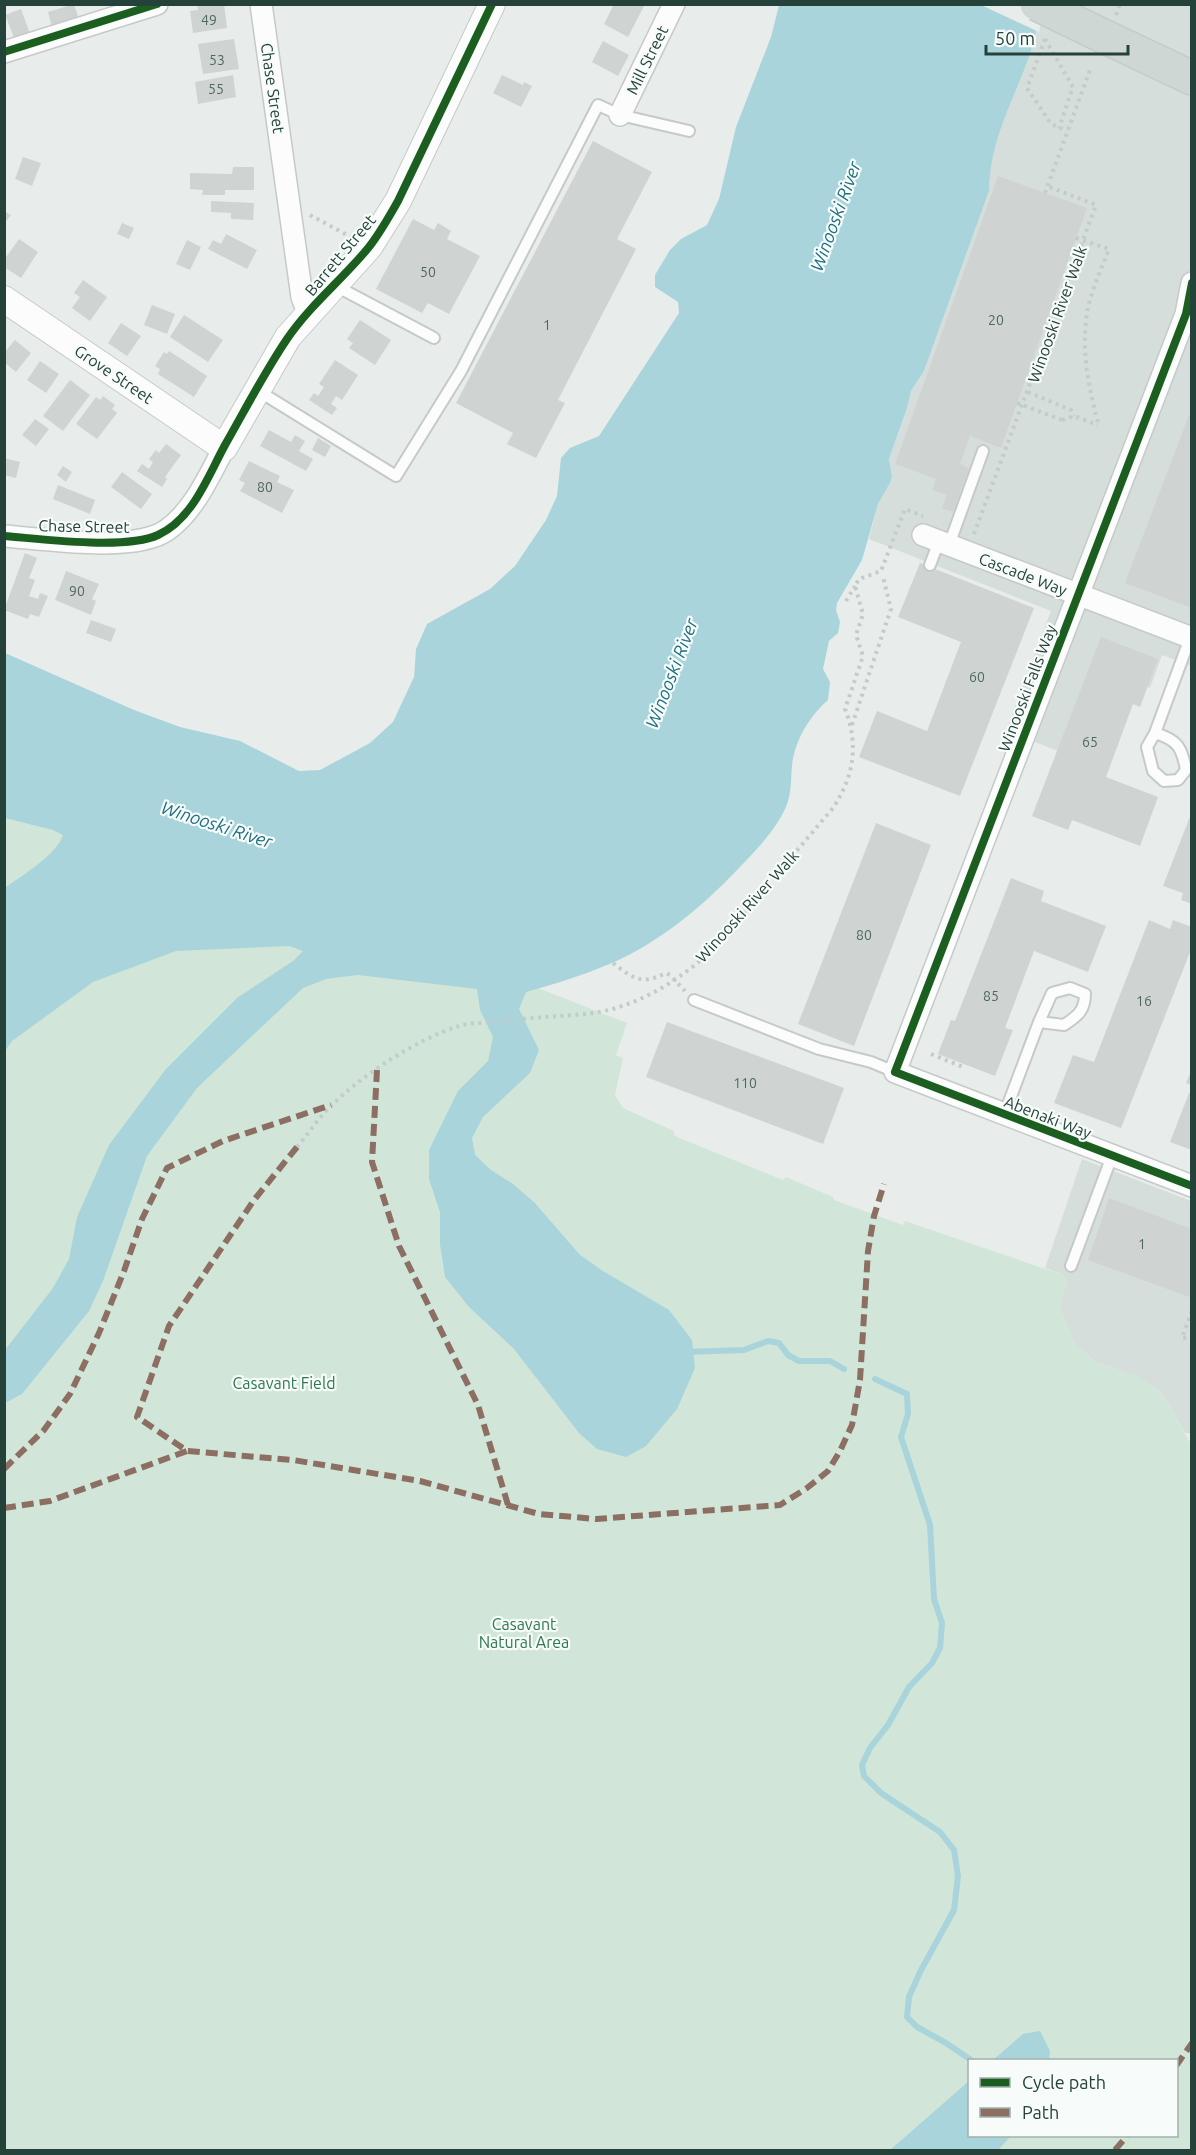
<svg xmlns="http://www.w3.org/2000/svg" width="1196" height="2155" viewBox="0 0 1196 2155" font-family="Ubuntu,sans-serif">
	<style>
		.built { fill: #d6dedb }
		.green { fill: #d1e6d8; fill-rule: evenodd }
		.water { fill: #a9d4db }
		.pier { fill: #e8edeb }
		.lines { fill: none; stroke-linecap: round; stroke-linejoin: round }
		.stream { stroke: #a9d4db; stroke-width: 6 }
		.building { fill: #cfd4d2 }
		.service-casing { stroke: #c5cac8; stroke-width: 14 }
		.minor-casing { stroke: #c5cac8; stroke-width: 24 }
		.tertiary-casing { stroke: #c5cac8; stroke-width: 28 }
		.primary-casing { stroke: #c3ccc9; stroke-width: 36 }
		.path { stroke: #c3ccca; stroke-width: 4; stroke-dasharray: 3 4.5; stroke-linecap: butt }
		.service { stroke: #fcfcfc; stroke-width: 10 }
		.minor { stroke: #fcfcfc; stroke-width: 21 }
		.tertiary { stroke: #fcfcfc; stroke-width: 26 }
		.primary { stroke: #cfd7d5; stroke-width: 33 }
		.primary-bridge-casing { stroke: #c3ccc9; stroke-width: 36; stroke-linecap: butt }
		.path-bridge { stroke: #c3ccca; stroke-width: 4; stroke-dasharray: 3 4.5; stroke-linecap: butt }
		.primary-bridge { stroke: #cfd7d5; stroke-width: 33 }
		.quiet { stroke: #8d6e63; stroke-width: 6; stroke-dasharray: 12 6; stroke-linecap: butt }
		.cycleway-casing { stroke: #f7fbf9; stroke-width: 11 }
		.cycleway { stroke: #1b5e20; stroke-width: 8 }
		.labels { text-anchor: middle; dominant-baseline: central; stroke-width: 4.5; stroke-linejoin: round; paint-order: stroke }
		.number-label { font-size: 14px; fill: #506761 }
		.street-label { font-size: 16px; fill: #24423a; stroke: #f7fbf9 }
		.park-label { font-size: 16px; fill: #2d7a4b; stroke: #f7fbf9 }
		.water-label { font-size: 18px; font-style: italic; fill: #1c6f80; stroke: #f7fbf9 }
	</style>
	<rect width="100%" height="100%" fill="#e8edeb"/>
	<g class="built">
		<path d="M 1042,5 L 1191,5 L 1191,666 L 1162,655 L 1150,688 L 1117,676 L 1084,761 L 1006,731 L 1051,611 L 869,539 L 878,504 L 890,483 L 892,477 L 889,459 L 907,408 L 911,391 L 924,371 L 989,191 L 989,170 L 999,129 L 1030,53 Z"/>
		<path d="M 1082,1159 L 1191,1201 L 1191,1433 L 1185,1433 L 1162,1393 L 1136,1376 L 1098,1363 L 1076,1346 L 1059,1307 L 1067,1281 L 1063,1275 L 1045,1268 Z"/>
	</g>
	<path class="green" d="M 5,784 L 62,801 L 627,1023 L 616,1055 L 623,1058 L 615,1095 L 623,1108 L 674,1131 L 674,1135 L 677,1137 L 783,1180 L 786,1177 L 833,1197 L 834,1200 L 903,1225 L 905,1221 L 1063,1275 L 1067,1281 L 1059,1307 L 1076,1346 L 1098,1363 L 1136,1376 L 1162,1393 L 1192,1446 L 1191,2150 L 5,2150 ZM 970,2060 L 1176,2060 L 1176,2136 L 970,2136 Z"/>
	<g class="water">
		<path d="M 779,5 L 1042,5 C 1038,21 1035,38 1030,54 C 1013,102 990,139 989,191 L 924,371 L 911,391 L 907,408 L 889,459 L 892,477 L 890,483 L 878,504 L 862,560 L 837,603 L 836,610 L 840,622 L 838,633 L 829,641 L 823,669 L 830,682 L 828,700 C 811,715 798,735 793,758 C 790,775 793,790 786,807 C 775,831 757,849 739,868 C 703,906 660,942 612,963 C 584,975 555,984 526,992 L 519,1009 L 539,1050 L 530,1073 L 483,1117 L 472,1138 L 475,1155 L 491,1170 L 513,1184 L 534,1202 L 580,1255 L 603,1271 L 669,1310 L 692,1340 L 695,1368 L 677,1409 L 646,1446 L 626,1457 L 597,1449 L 579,1433 L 514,1349 L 469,1307 L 445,1277 L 440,1244 L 440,1212 L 429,1179 L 429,1150 L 458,1091 L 488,1061 L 493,1037 L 480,1010 L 477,989 L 358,975 L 326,979 L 303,988 L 197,1088 L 147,1156 L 103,1281 L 89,1311 L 22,1394 L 5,1403 L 5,1350 L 53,1288 L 69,1259 L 77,1217 L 109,1145 L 166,1069 L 237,998 L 293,961 L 303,951 L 289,946 L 176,951 L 93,982 L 12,1041 L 5,1051 L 5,888 C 22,875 56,856 63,835 L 53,830 L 5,818 L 5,653 L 134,710 L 180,727 L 240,741 L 299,771 L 320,770 L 370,743 L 393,722 L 414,677 L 416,649 L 427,624 L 490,589 L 515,566 L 546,520 L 557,496 L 561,458 L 570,448 L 599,436 L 679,313 L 678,302 L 655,287 L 655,275 L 670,250 L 681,239 L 707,225 L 719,199 L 736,127 L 771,37 Z"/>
		<path d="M 1040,2031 L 1050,2051 L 1049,2060 L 993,2060 L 1023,2034 Z"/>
		<path d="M 969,2081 L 970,2136 L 1011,2136 L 998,2150 L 890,2150 Z"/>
	</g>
	<path class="pier" d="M 1045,4 L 1039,32 L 981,5 Z"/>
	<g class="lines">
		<g class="stream">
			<path d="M 685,1352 L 744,1350 L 768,1341 L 779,1343 L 788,1355 L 799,1361 L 830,1361 L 844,1369"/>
			<path d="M 875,1379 L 907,1394 L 908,1414 L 901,1437 L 930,1525 L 934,1599 L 942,1623 L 940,1648 L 932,1663 L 909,1687 L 888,1725 L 870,1748 L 862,1765 L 864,1776 L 881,1793 L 940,1832 L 954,1850 L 958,1876 L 954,1910 L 920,1972 L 909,1997 L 907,2017 L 917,2027 L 946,2043 L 971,2060"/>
		</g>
	</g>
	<g class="building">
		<path d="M 74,4 L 80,22 L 53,31 L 48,12 Z"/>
		<path d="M 197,4 L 224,4 L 227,28 L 193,33 L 190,11 L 198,10 Z"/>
		<path d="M 614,4 L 645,4 L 628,37 L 604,24 Z"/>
		<path d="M 21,9 L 32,39 L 17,45 L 5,15 Z"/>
		<path d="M 234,39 L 239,69 L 203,74 L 198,44 Z"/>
		<path d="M 603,41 L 629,55 L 618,76 L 592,62 Z"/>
		<path d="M 233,75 L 236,97 L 198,104 L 195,82 Z"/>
		<path d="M 502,75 L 523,85 L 524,82 L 532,86 L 521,107 L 493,93 Z"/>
		<path d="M 593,141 L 652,172 L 617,239 L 636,249 L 558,400 L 565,403 L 536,458 L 507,444 L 513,433 L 456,403 Z"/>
		<path d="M 23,157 L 41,163 L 32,186 L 15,179 Z"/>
		<path d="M 233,167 L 254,167 L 254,190 L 225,190 L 225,195 L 202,195 L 203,190 L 190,189 L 190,173 L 232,174 Z"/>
		<path d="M 998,176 L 1087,208 L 1001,448 L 970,436 L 960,464 L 969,468 L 953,512 L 942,508 L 947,495 L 932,490 L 936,479 L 895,464 Z"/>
		<path d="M 211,201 L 254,203 L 253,220 L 231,219 L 231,213 L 211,212 Z"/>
		<path d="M 4,211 L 11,215 L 4,224 Z"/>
		<path d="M 413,219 L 434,230 L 438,223 L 451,231 L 447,239 L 480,256 L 449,314 L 428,303 L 422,313 L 376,289 Z"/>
		<path d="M 122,223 L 134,228 L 129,239 L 117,234 Z"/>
		<path d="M 226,234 L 257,250 L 247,269 L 208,249 L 213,240 L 221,244 Z"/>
		<path d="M 19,239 L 38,252 L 21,278 L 4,267 L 4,260 Z"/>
		<path d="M 187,240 L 201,247 L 190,270 L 176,264 Z"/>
		<path d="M 83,280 L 107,297 L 90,321 L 72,308 L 80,297 L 74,293 Z"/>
		<path d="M 152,305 L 175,314 L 167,334 L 144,325 Z"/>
		<path d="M 184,315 L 223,340 L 208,362 L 170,337 Z"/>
		<path d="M 360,320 L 391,340 L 375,365 L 349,348 L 353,343 L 347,339 Z"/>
		<path d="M 121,323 L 141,336 L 127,356 L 108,343 Z"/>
		<path d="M 15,340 L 31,353 L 16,372 L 4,362 L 4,353 Z"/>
		<path d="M 169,351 L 207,376 L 194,397 L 158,374 L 160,369 L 155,366 L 164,352 L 167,354 Z"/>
		<path d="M 335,360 L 358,375 L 342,400 L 336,396 L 331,404 L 337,408 L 332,415 L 309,400 L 314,393 L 318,396 L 324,387 L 319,384 Z"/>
		<path d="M 40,361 L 59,374 L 46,393 L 27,380 Z"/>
		<path d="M 70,380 L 90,395 L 63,431 L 43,416 Z"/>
		<path d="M 103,396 L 115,405 L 112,409 L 117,413 L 97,439 L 76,424 L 96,397 L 100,400 Z"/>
		<path d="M 1191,410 L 1192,410 L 1192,608 L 1125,583 Z"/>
		<path d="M 35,419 L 49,429 L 36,446 L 22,435 Z"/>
		<path d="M 269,430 L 291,442 L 295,435 L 305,441 L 299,451 L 313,459 L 306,471 L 260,446 Z"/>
		<path d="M 318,438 L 331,446 L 325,457 L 312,450 Z"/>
		<path d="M 166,444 L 181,455 L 165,477 L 167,479 L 162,487 L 137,471 L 142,464 L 149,469 L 153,462 L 149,459 L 156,450 L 159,453 Z"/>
		<path d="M 4,458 L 20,462 L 16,478 L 4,475 Z"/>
		<path d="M 249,461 L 280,476 L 277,482 L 294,490 L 282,513 L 240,491 L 245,483 L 239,480 Z"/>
		<path d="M 63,466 L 72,472 L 66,482 L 57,475 Z"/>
		<path d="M 122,472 L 152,494 L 141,509 L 111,487 Z"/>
		<path d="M 58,485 L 95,500 L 90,514 L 53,499 Z"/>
		<path d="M 25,553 L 37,558 L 29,578 L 35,580 L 29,596 L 38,599 L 40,593 L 48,596 L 39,617 L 30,614 L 28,619 L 4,610 Z"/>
		<path d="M 920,563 L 1034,608 L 960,796 L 859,757 L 877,711 L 927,731 L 961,642 L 898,617 Z"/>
		<path d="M 66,571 L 99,584 L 92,599 L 96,601 L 91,615 L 55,600 Z"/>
		<path d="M 91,620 L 116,629 L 111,642 L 86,633 Z"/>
		<path d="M 1101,637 L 1158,659 L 1140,707 L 1133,704 L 1106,777 L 1158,797 L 1140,846 L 1072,820 L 1068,830 L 1032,816 Z"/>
		<path d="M 1191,814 L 1192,814 L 1192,904 L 1181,900 L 1183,893 L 1163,886 Z"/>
		<path d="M 876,823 L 931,845 L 854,1046 L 798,1024 Z"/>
		<path d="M 1011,878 L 1044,891 L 1041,901 L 1106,926 L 1088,972 L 1034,951 L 1005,1028 L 1013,1030 L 995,1076 L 938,1054 L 951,1020 L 955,1021 Z"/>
		<path d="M 1149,920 L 1170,929 L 1173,920 L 1192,927 L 1192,947 L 1121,1128 L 1054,1103 L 1073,1055 L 1094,1062 Z"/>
		<path d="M 667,1022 L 844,1088 L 823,1144 L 646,1077 Z"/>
		<path d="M 1191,1071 L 1192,1071 L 1192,1085 L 1186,1083 Z"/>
		<path d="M 1189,1093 L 1192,1093 L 1192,1150 L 1170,1142 Z"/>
		<path d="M 1109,1198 L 1192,1229 L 1192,1298 L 1088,1260 Z"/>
	</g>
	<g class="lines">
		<g class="service-casing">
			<g id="service">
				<path d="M 334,285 L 434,338"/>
				<path d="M 257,390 L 396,476 L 461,371 L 598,105 L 620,115 L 689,131"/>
				<path d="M 949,545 L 983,451"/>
				<path d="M 930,565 L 939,541"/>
				<path d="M 1155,733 C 1178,740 1182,748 1186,770 L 1178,780 L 1164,781 L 1153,771 L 1147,747 L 1155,733 L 1190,638"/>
				<path d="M 694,1000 L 819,1049 L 871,1062 L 895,1072"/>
				<path d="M 1004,1115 L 1039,1022 L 1052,993 L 1070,988 L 1085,994 C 1085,1010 1078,1016 1064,1025 L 1039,1022"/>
				<path d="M 1071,1266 L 1112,1156"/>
			</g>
		</g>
		<g class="minor-casing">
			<g id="minor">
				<path d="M 261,4 L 302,297 L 308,313"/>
				<path d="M 4,52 L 157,4"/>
				<path d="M 620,115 L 674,4"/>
				<path d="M 1192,283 L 1186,314 L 895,1072 L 1192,1186"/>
				<path d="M 923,535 L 1192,638"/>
				<path d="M 4,536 C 45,539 135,553 167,530 C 194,511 209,476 224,448"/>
			</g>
		</g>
		<g class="tertiary-casing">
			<path id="tertiary" d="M 4,299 L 224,448 L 288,337 L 369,247 L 398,201 L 492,4"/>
		</g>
		<g class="primary-casing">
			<path id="primary" d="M 1099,34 L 1192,78"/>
		</g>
		<g class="path">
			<path d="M 1116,15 L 1120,4"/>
			<path d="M 1045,39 L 1027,88 L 1051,124 L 1067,131"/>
			<path d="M 1045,39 L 1073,87 L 1059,128"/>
			<path d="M 1045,193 L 1090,70"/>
			<path d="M 310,215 L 351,237"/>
			<path d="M 1076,238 L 1109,249 C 1103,264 1097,278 1092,293 C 1078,337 1087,382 1099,426"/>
			<path d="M 1028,392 L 1071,410 L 1074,416"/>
			<path d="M 1062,420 L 1074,416 L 1098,425"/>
			<path d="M 974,534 L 1096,205 L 1047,186"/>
			<path d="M 846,601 L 855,586"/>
			<path d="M 852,725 L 891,609 L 883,577"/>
			<path d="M 613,963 C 633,979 642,985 666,973 L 670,975 L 685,991"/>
			<path d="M 931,1054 L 963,1067 L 964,1064"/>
			<path d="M 297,1147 C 309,1133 319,1117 332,1105 C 362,1075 419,1038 459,1026 C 468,1023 480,1023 490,1022 C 522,1018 553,1017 585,1014 C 633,1010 682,980 716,946 L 833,808 C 854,776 859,745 845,709 L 863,656 L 856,635 L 863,614 L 855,586 L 859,579 L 881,571 L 905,509 L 923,516"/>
			<path d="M 1192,1311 L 1182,1338 L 1192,1338"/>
		</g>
		<use href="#service" class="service"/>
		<use href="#minor" class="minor"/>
		<use href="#tertiary" class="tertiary"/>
		<use href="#primary" class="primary"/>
		<g class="primary-bridge-casing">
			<path id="primary-bridge" d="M 1037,4 L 1099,34"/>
		</g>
		<path class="path-bridge" d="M 1017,403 L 1062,420"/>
		<use href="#primary-bridge" class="primary-bridge"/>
		<g class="quiet">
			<path d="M 377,1070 L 372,1162 L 399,1246 L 478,1405 L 508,1505"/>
			<path d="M 297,1147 L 254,1200 L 169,1326 L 137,1417 L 187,1451 L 293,1460 L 420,1481 L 539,1514 L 596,1519 L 780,1505 L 807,1488 L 828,1471 L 840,1451 L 852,1425 L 860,1380 L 868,1251 L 874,1216 L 884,1184"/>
			<path d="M 4,1469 L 44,1430 L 70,1394 L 99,1333 L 124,1271 L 142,1219 L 167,1168 L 223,1141 L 331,1105"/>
			<path d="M 4,1508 L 50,1501 L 187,1451"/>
			<path d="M 1176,2066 L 1192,2043"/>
			<path d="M 1115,2150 L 1127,2136"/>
		</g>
		<g class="cycleway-casing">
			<g id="cycleway">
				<path d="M 4,52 L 157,4"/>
				<path d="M 1192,283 L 1186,314 L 895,1072 L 1192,1186"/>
				<path d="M 4,536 C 43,539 125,550 158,535 C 193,519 208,476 225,445 C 245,410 264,373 287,339 C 310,305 343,279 369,247 C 380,233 389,217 398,201 L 492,4"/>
			</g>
		</g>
		<use href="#cycleway" class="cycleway"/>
	</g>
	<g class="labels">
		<g class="number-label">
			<text x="209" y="20">49</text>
			<text x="217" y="60">53</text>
			<text x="216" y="89">55</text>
			<text x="428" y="272">50</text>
			<text x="996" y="320">20</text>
			<text x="547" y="325">1</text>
			<text x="265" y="487">80</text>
			<text x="77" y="591">90</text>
			<text x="977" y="677">60</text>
			<text x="1090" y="742">65</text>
			<text x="864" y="935">80</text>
			<text x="991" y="996">85</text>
			<text x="1144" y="1001">16</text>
			<text x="745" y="1083">110</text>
			<text x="1142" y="1244">1</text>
		</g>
		<g class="street-label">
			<text transform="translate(647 60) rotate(-64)">Mill Street</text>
			<text transform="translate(273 88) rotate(82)">Chase Street</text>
			<text transform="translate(340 255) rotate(-50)">Barrett Street</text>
			<text transform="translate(1057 314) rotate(-70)">Winooski River Walk</text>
			<text transform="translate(114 374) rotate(34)">Grove Street</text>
			<text transform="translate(84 526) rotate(1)">Chase Street</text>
			<text transform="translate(1023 574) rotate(21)">Cascade Way</text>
			<text transform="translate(1027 688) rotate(-69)">Winooski Falls Way</text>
			<text transform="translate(747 906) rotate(-48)">Winooski River Walk</text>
			<text transform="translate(1048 1117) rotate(21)">Abenaki Way</text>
		</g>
		<g class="park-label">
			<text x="284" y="1383">Casavant Field</text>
			<text x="524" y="1624">Casavant<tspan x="524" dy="18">Natural Area</tspan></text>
		</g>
		<g class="water-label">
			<text transform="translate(835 216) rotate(-70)">Winooski River</text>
			<text transform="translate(671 673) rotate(-69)">Winooski River</text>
			<text transform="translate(217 824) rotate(18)">Winooski River</text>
		</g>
	</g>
	<rect width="1196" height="2155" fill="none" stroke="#24423a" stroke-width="12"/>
	<rect x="968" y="2059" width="210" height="78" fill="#f7fbf9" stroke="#a3b1ad" stroke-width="1.5"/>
	<rect x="980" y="2078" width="30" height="9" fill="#1b5e20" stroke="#a3b1ad" stroke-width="1.5"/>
	<text x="1022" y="2089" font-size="18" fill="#24423a">Cycle path</text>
	<rect x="980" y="2108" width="30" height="9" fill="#8d6e63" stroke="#a3b1ad" stroke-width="1.5"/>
	<text x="1022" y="2119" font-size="18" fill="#24423a">Path</text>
	<path d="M986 45v9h142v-9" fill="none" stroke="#24423a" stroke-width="3"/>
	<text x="995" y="45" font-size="18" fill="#24423a" stroke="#f7fbf9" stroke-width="4.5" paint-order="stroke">50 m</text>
</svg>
